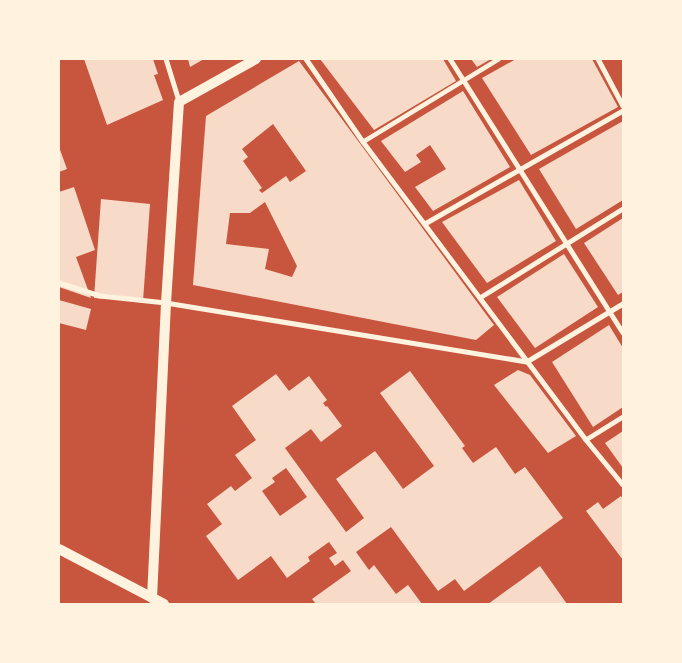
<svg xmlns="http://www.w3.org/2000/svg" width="682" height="663" viewBox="0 0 682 663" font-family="Helvetica,sans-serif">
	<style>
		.building { fill: #f7dbc8; fill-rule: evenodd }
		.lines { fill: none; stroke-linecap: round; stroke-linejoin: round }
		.pedestrian { stroke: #fff3e0; stroke-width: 4.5 }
		.minor { stroke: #fff3e0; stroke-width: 5 }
		.secondary { stroke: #fff3e0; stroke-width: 10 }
	</style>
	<rect width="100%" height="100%" fill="#c8553d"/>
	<g class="building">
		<path d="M 84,59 L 153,59 L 158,74 L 154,75 L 163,100 L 107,125 Z"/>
		<path d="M 188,59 L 204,59 L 190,67 Z"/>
		<path d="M 320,59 L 443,59 L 456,81 L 374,130 Z"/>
		<path d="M 471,59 L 491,59 L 477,67 Z"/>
		<path d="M 516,59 L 592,59 L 618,107 L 531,155 L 482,78 Z"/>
		<path d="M 299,61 L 494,325 L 476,340 L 193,285 L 206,116 ZM 273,124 L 306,171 L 290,182 L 286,176 L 262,193 L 259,190 L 262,188 L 243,161 L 248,157 L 242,149 ZM 265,202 L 297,266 L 292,277 L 265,269 L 269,249 L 226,244 L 230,213 L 250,213 Z"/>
		<path d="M 463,91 L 510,167 L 433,211 L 415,187 L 446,169 L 430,145 L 416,155 L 421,162 L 405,172 L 381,141 Z"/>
		<path d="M 623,121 L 623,200 L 576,229 L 539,169 Z"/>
		<path d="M 59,147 L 67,169 L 59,172 Z"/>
		<path d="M 519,180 L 556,241 L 487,283 L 442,222 Z"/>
		<path d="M 74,187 L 95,250 L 76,257 L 91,298 L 59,287 L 59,192 Z"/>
		<path d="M 101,199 L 150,204 L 143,301 L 94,298 Z"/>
		<path d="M 623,218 L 623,292 L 618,295 L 584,243 Z"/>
		<path d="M 564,254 L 598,307 L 535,348 L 497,297 Z"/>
		<path d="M 59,300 L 91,309 L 86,330 L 59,323 Z"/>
		<path d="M 609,325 L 623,348 L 623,407 L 593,427 L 552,362 Z"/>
		<path d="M 518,370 L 530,375 L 576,436 L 548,453 L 494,385 Z"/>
		<path d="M 410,371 L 465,446 L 462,448 L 473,463 L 496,447 L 515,474 L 525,467 L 563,518 L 464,591 L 455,579 L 438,591 L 391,527 L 356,552 L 369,570 L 374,565 L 396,594 L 408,585 L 422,604 L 316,604 L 312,599 L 351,571 L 343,560 L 335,566 L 329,558 L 337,553 L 329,542 L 308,557 L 310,561 L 287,578 L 271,556 L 238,580 L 206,536 L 222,524 L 207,504 L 231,486 L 235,491 L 252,478 L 235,455 L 256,440 L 232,406 L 276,374 L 289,391 L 309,376 L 327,400 L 323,403 L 326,407 L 327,406 L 342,426 L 321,442 L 311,429 L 285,448 L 346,532 L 364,518 L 336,479 L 375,451 L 403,489 L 434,466 L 380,393 ZM 286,468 L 307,497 L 280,516 L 262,491 L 275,482 L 272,478 Z"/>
		<path d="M 623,431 L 623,468 L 605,443 Z"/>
		<path d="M 621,496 L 623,499 L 623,560 L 586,511 L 598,502 L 603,509 Z"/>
		<path d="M 540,566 L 567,604 L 488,604 L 524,578 Z"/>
	</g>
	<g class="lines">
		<path class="pedestrian" d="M 363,142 L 499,59"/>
		<g class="minor">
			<path d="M 166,59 L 179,101"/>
			<path d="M 306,59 L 363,142 L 586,440 L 623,485"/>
			<path d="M 450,59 L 623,333"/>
			<path d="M 598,59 L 623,106"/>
			<path d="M 425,224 L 623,111"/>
			<path d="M 59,283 L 100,296 L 166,303 L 527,362 L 623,304"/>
			<path d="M 480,298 L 623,209"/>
			<path d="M 586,440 L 623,417"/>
		</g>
		<g class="secondary">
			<path d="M 59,549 L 164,604"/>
			<path d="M 152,598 L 166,303 L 179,102 L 256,59"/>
		</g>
	</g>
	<rect width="682" height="663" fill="none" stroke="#fff3e0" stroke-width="120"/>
</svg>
